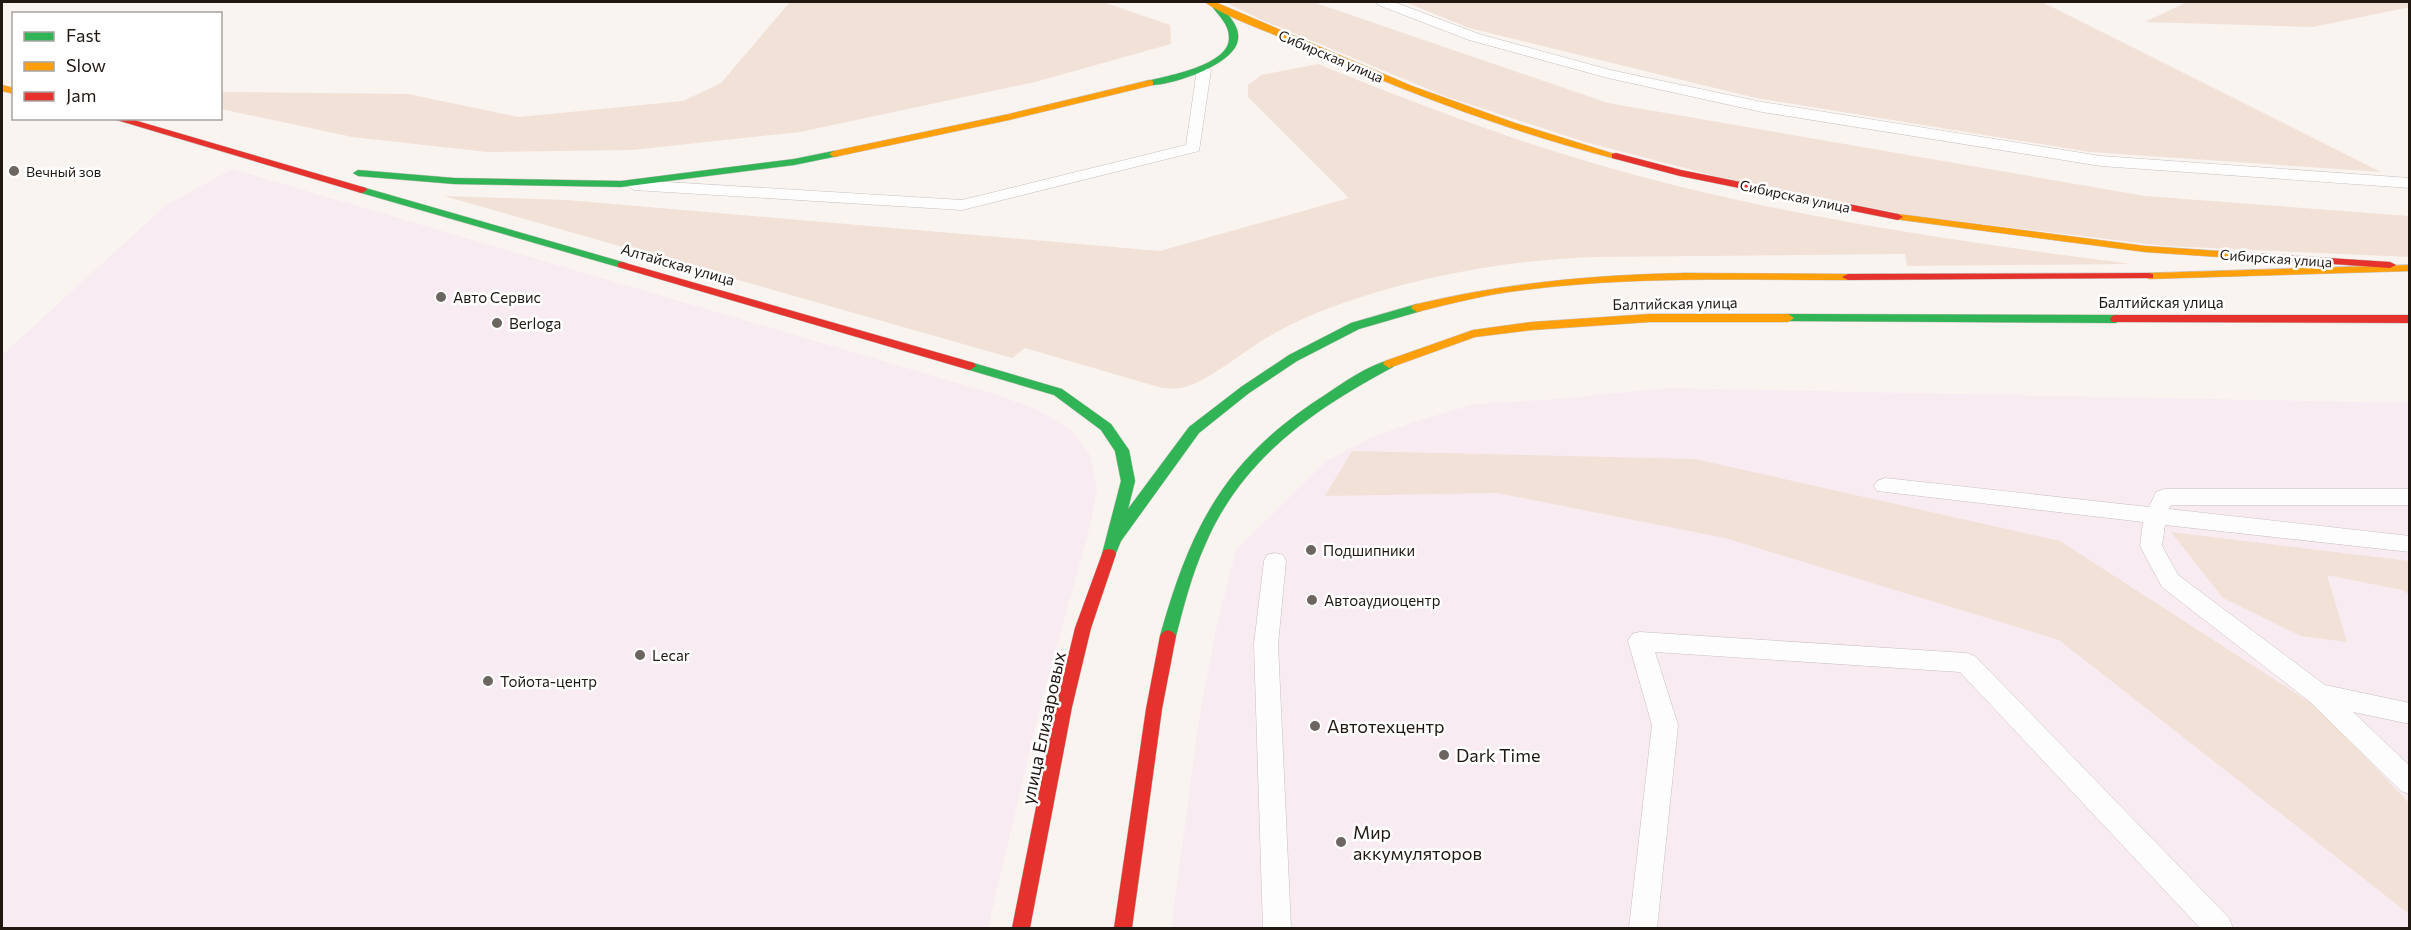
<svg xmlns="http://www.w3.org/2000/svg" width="2411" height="930" viewBox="0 0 2411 930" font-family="Commissioner,sans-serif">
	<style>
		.commercial { fill: #f9ebf2 }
		.green { fill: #f2e1d7 }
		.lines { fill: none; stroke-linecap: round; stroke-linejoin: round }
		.lane-casing { stroke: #c7c0bc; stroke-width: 1 }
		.fast-casing { stroke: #c7c0bc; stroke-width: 1 }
		.slow-casing { stroke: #c7c0bc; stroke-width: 1 }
		.jam-casing { stroke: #c7c0bc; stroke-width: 1 }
		.lane { fill: #fefdfd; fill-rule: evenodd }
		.fast { fill: #30b455; fill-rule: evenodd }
		.slow { fill: #ff9f0a; fill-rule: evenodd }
		.jam { fill: #e5322d; fill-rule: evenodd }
		.poi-dot { fill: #6d6560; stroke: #fff; stroke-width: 2 }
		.labels { text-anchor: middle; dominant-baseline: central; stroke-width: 5; stroke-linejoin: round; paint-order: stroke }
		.far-street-label { font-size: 14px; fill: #211812; stroke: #fff }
		.far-poi-label { font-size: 14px; fill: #211812; stroke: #fff; text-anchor: start }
		.street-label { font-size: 15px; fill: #211812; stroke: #fff }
		.poi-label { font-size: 15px; fill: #211812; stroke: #fff; text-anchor: start }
		.near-poi-label { font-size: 18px; fill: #211812; stroke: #fff; text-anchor: start }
		.near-street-label { font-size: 18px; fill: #211812; stroke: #fff }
	</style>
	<rect width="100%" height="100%" fill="#faf4f0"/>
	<g class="commercial">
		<path d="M 232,169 L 988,392 L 1037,409 L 1072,431 L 1090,455 L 1097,490 L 1088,534 L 1041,703 L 988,928 L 2,928 L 2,355 L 166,205 Z"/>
		<path d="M 1667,388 L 2409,403 L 2409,928 L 1171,928 L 1200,713 L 1217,625 L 1236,550 L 1325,462 L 1370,438 L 1423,419 L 1476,404 L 1557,399 Z"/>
	</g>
	<g class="green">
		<path d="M 790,2 L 1103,2 L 1170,25 L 1171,44 L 1035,82 L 800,132 L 632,150 L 487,152 L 352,137 L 221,109 L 221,92 L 408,94 L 519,117 L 683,101 L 721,83 Z"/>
		<path d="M 1225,2 L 1313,2 L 1608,103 L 2145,196 L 2409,216 L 2409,257 L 2164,246 L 1908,215 L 1719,177 L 1585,142 L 1447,97 L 1262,20 Z"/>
		<path d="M 1405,2 L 2042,2 L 2381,172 L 2090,152 L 1756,98 L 1469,28 Z"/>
		<path d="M 2187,2 L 2409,2 L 2410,7 L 2313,27 L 2145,22 Z"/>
		<path d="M 1318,64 C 1410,101 1502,137 1596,164 C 1771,215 1952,241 2132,264 L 1907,266 L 1905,254 L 1596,257 C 1506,260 1417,276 1332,307 C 1310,315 1287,326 1266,338 C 1244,351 1204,385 1180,388 C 1174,389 1168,388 1162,388 L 1025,348 L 1012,358 L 444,196 L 567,200 L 1160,251 L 1349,198 L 1248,97 L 1248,85 L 1261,75 Z"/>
		<path d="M 1352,451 L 1695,459 L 2060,541 L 2317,707 L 2409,803 L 2409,914 L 2059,640 L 1725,538 L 1497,493 L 1325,496 Z"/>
		<path d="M 2171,532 L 2409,561 L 2409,594 L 2402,590 L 2327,575 L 2347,642 L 2301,636 L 2223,598 Z"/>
	</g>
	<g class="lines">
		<g class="lane-casing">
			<g id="lane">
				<path d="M 1376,2 L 1394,2 L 1479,34 L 1610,70 L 1762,102 L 2101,156 L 2410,178 L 2410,188 L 2101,166 L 1762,112 L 1608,78 L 1469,40 L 1378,5 Z"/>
				<path d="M 1204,66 L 1211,70 L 1199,151 L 962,210 L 634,190 L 626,185 L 634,180 L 962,200 L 1186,145 L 1197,70 Z"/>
				<path d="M 1885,478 L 2149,507 L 2156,492 L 2164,489 L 2410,489 L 2410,505 L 2171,505 L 2169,509 L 2410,536 L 2410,552 L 2165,525 L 2162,546 L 2178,575 L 2325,685 L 2410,703 L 2410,724 L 2353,712 L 2410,766 L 2410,794 L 2401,791 L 2309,701 L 2162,587 L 2140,546 L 2143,522 L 1877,491 L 1874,486 L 1877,481 Z"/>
				<path d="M 1275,553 L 1283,555 L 1286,561 L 1278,644 L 1291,928 L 1263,928 L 1254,644 L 1264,561 L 1267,555 Z"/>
				<path d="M 1640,632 L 1966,653 L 1975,656 L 2229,918 L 2233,928 L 2200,928 L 1960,672 L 1655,652 L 1678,725 L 1657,928 L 1629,928 L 1652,725 L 1628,641 L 1632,634 Z"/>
			</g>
		</g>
		<g class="fast-casing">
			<g id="fast">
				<path d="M 1212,3 L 1218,3 C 1226,13 1240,25 1238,39 C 1236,65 1168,87 1147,85 L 1147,81 C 1167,76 1231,65 1229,37 C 1229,24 1218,15 1211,5 Z"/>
				<path d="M 834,151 L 838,152 L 838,156 L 794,165 L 621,187 L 454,184 L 358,176 L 353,173 L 358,170 L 454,178 L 621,181 L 794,159 Z"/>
				<path d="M 362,187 L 626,263 L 628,265 L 626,267 L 618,267 L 358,192 L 358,188 Z"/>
				<path d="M 1417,304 L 1421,305 L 1423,308 L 1421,311 L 1359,329 L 1297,361 L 1249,393 L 1199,433 L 1121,541 L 1114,558 L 1104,558 L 1102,554 L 1121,481 L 1115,451 L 1101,430 L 1054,395 L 966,369 L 964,366 L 970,362 L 1062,389 L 1111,424 L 1129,450 L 1135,481 L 1128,509 L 1189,427 L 1241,387 L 1289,355 L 1351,323 Z"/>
				<path d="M 1788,314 L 2116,315 L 2122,319 L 2116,323 L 1784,321 L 1782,318 L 1784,315 Z"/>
				<path d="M 1389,360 L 1395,364 L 1393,367 C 1313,410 1242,458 1205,545 C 1192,574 1184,605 1176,636 L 1173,640 L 1168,642 L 1163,640 L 1160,636 C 1191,525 1226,458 1325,395 C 1344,382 1367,366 1389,360 Z"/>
			</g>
		</g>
		<g class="slow-casing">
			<g id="slow">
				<path d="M 1205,2 L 1215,2 L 1412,86 L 1515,123 L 1621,156 L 1616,159 C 1503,130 1393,87 1287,40 C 1266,31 1221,15 1205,2 Z"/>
				<path d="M 1150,80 L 1153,81 L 1153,85 L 1009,120 L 834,157 L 829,154 L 834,151 L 1009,114 Z"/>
				<path d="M 2,85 L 14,88 L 14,94 L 2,91 Z"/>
				<path d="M 1898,214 L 2145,246 L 2249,253 L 2255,256 L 2249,259 L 2145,252 L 1894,219 L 1894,215 Z"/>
				<path d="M 2410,265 L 2410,271 L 2149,279 L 2143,276 L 2149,273 Z"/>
				<path d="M 1685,273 L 1848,274 L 1854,277 L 1848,280 C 1740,280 1632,276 1524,290 C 1488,294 1453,303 1417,312 L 1411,308 L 1413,305 C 1503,283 1592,275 1685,273 Z"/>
				<path d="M 1650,314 L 1788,314 L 1794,318 L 1788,322 L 1650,322 L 1532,330 L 1475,337 L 1389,368 L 1383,364 L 1385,361 L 1473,330 L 1532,322 Z"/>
			</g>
		</g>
		<g class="jam-casing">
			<g id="jam">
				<path d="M 110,118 L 127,118 L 366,188 L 367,190 L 362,193 L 358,192 Z"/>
				<path d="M 1616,153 L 1681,170 L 1898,214 L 1903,217 L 1898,220 L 1680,176 L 1612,158 L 1612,154 Z"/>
				<path d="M 2249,253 L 2390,262 L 2396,265 L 2390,268 L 2245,258 L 2245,254 Z"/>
				<path d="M 622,262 L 974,363 L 976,366 L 970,370 L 966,369 L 618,267 L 618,263 Z"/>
				<path d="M 2149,273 L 2153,274 L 2153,278 L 1848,280 L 1842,277 L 1848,274 Z"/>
				<path d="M 2116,315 L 2410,315 L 2410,323 L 2112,322 L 2110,319 L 2112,316 Z"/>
				<path d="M 1109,549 L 1114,550 L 1116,554 L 1091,628 L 1072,707 L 1030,928 L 1012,928 L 1056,707 L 1075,628 L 1102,554 L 1104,550 Z"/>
				<path d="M 1168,630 L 1173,632 L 1176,636 L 1162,709 L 1132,928 L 1114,928 L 1146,709 L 1160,636 L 1163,632 Z"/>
			</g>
		</g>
		<use href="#lane" class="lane"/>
		<use href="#fast" class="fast"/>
		<use href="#slow" class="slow"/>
		<use href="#jam" class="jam"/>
	</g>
	<g class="poi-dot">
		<circle cx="14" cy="171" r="6"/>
		<circle cx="441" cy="297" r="6"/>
		<circle cx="497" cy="323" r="6"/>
		<circle cx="1311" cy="550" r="6"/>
		<circle cx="1312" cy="600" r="6"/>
		<circle cx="640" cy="655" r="6"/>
		<circle cx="488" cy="681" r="6"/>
		<circle cx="1315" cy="726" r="6"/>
		<circle cx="1444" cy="755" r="6"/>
		<circle cx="1341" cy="842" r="6"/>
	</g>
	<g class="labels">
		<g class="far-street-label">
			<text transform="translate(1331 56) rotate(23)">Сибирская улица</text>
			<text transform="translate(1795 196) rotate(12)">Сибирская улица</text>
			<text transform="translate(2276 258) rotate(4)">Сибирская улица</text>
		</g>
		<g class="far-poi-label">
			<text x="26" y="171">Вечный зов</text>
		</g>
		<g class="street-label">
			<text transform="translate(678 264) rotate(16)">Алтайская улица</text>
			<text x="2161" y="302">Балтийская улица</text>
			<text transform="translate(1675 303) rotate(-1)">Балтийская улица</text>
		</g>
		<g class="poi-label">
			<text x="453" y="297">Авто Сервис</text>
			<text x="509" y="323">Berloga</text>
			<text x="1323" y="550">Подшипники</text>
			<text x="1324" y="600">Автоаудиоцентр</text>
			<text x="652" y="655">Lecar</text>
			<text x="500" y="681">Тойота-центр</text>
		</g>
		<g class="near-poi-label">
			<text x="1327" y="726">Автотехцентр</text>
			<text x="1456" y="755">Dark Time</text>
			<text x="1353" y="832">Мир<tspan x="1353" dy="21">аккумуляторов</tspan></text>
		</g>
		<g class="near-street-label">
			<text transform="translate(1043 728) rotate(-78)">улица Елизаровых</text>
		</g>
	</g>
	<rect width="2411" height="930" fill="none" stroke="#211812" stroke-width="6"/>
	<rect x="12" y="12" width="210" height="108" fill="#ffffff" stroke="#a6a3a0" stroke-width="1.5"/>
	<rect x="24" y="32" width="30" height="9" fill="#30b455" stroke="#a6a3a0" stroke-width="1.5"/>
	<text x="66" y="42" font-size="18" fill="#211812">Fast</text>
	<rect x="24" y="62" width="30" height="9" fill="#ff9f0a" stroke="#a6a3a0" stroke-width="1.5"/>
	<text x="66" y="72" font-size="18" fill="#211812">Slow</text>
	<rect x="24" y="92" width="30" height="9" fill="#e5322d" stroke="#a6a3a0" stroke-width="1.5"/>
	<text x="66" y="102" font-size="18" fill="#211812">Jam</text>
</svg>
